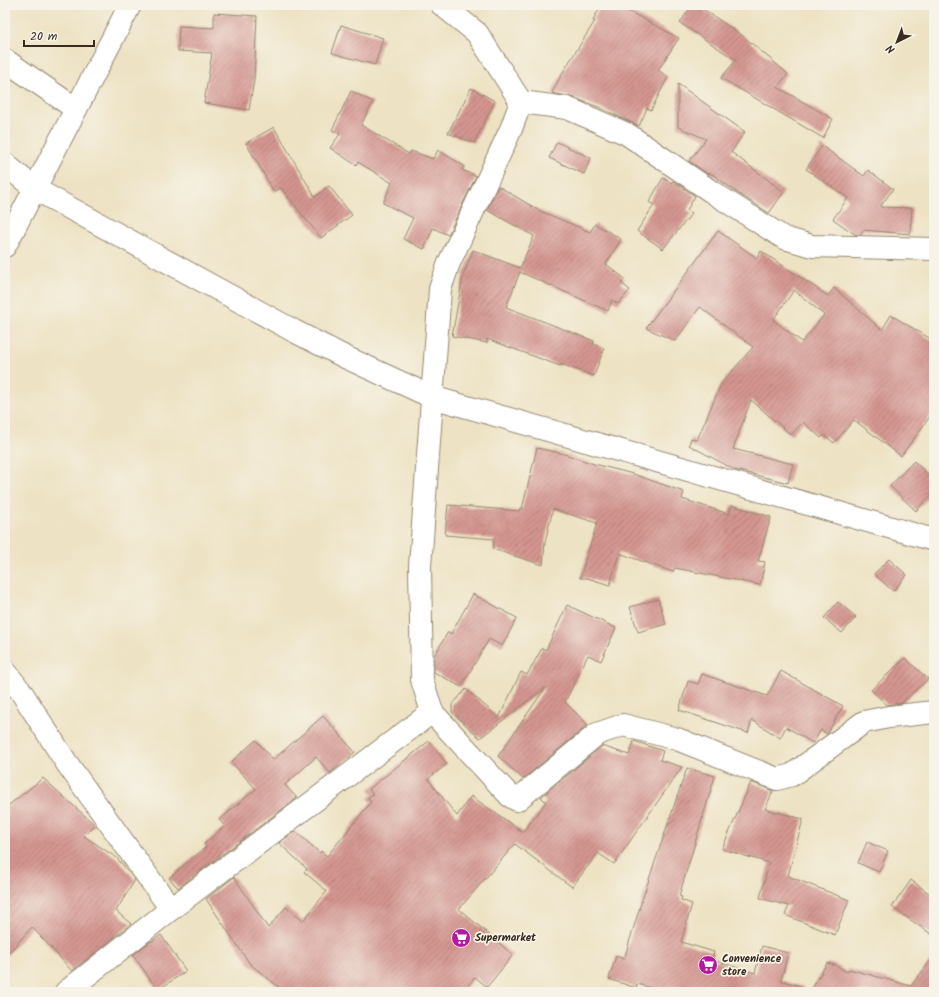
<svg xmlns="http://www.w3.org/2000/svg" width="939" height="997" viewBox="0 0 939 997" font-family="Kalam,sans-serif">
	<style>
		.building { fill: url(#building-hatch); fill-rule: evenodd }
		.lines { fill: none; stroke-linecap: round; stroke-linejoin: round }
		.street-casing { stroke: #948670; stroke-width: 24 }
		.street { stroke: #fff; stroke-width: 22 }
		.labels { text-anchor: middle; dominant-baseline: central; stroke-width: 3.5; stroke-linejoin: round; paint-order: stroke }
		.poi-label { font-size: 11px; font-weight: bold; fill: #3b2a1e; stroke: #f7f3e8; text-anchor: start }
	</style>
	<defs>
		<pattern id="building-hatch" width="6" height="6" patternUnits="userSpaceOnUse"><rect width="6" height="6" fill="#d49590"/><path d="M-1 1l2-2M0 6l6-6M5 7l2-2" fill="none" stroke="#ad7a75"/></pattern>
	</defs>
	<rect width="100%" height="100%" fill="#f7f3e8"/>
	<filter id="ink" filterUnits="userSpaceOnUse"><feTurbulence type="fractalNoise" baseFrequency=".025" numOctaves="2"/><feDisplacementMap in="SourceGraphic" scale="8" xChannelSelector="R" yChannelSelector="G"/><feConvolveMatrix kernelMatrix="1 2 1 2 8 2 1 2 1" color-interpolation-filters="sRGB"/></filter>
	<filter id="wash" filterUnits="userSpaceOnUse"><feTurbulence type="fractalNoise" baseFrequency=".012" numOctaves="4" result="noise"/><feDisplacementMap in="SourceGraphic" scale="16" xChannelSelector="R" yChannelSelector="G"/><feGaussianBlur stdDeviation="0.9" result="paint"/><feColorMatrix in="noise" values="0 0 0 0 0 0 0 0 0 0 0 0 0 0 0 0 0 1.4 0 .05"/><feComposite in="paint" operator="in"/></filter>
	<g filter="url(#wash)">
		<rect width="100%" height="100%" fill="#ede2c3"/>
		<g id="blocks">
			<g class="building">
				<path d="M 601,5 L 617,5 L 679,38 L 658,70 L 668,77 L 651,110 L 647,108 L 639,126 L 601,108 L 572,97 L 552,93 L 561,75 L 595,21 L 593,21 Z"/>
				<path d="M 692,5 L 697,5 L 743,36 L 788,74 L 777,87 L 833,119 L 823,138 L 721,78 L 736,60 L 680,23 Z"/>
				<path d="M 214,13 L 257,16 L 254,80 L 249,110 L 204,103 L 212,53 L 178,51 L 179,26 L 214,28 Z"/>
				<path d="M 341,25 L 383,38 L 375,65 L 332,53 Z"/>
				<path d="M 678,84 L 745,132 L 731,152 L 784,192 L 769,213 L 739,194 L 712,174 L 712,175 L 709,173 L 708,174 L 689,161 L 706,139 L 678,127 Z"/>
				<path d="M 471,88 L 495,101 L 474,143 L 448,133 Z"/>
				<path d="M 351,91 L 373,102 L 361,125 L 409,154 L 411,151 L 433,159 L 438,150 L 464,166 L 462,170 L 476,176 L 448,235 L 433,228 L 424,249 L 403,239 L 413,218 L 383,203 L 392,183 L 358,162 L 356,165 L 330,148 L 340,134 L 332,130 Z"/>
				<path d="M 274,127 L 315,197 L 329,186 L 352,215 L 321,238 L 281,188 L 274,192 L 246,143 Z"/>
				<path d="M 557,142 L 591,158 L 584,174 L 549,158 Z"/>
				<path d="M 822,146 L 864,176 L 868,170 L 893,189 L 880,207 L 912,208 L 910,234 L 863,230 L 860,235 L 856,235 L 833,219 L 848,198 L 806,169 Z"/>
				<path d="M 663,178 L 671,183 L 673,181 L 695,196 L 687,210 L 692,213 L 663,249 L 637,231 L 654,205 L 649,202 Z"/>
				<path d="M 498,186 L 538,210 L 590,232 L 595,224 L 621,239 L 606,264 L 625,279 L 621,283 L 630,290 L 618,304 L 612,300 L 608,311 L 520,272 L 506,307 L 594,341 L 593,344 L 604,348 L 594,376 L 561,364 L 560,366 L 487,339 L 487,343 L 452,336 L 463,276 L 473,250 L 520,268 L 534,236 L 487,210 Z"/>
				<path d="M 718,231 L 757,258 L 761,251 L 828,296 L 834,288 L 882,330 L 891,315 L 934,341 L 934,411 L 901,456 L 854,420 L 834,443 L 824,435 L 821,438 L 803,422 L 791,435 L 751,400 L 733,449 L 793,464 L 788,483 L 735,470 L 689,445 L 691,438 L 697,440 L 721,384 L 753,347 L 700,307 L 675,341 L 646,328 ZM 794,290 L 824,315 L 802,342 L 773,320 Z"/>
				<path d="M 537,448 L 564,454 L 594,464 L 633,474 L 684,492 L 682,499 L 729,514 L 731,505 L 771,517 L 758,561 L 765,562 L 760,585 L 675,568 L 673,572 L 619,553 L 610,585 L 587,578 L 580,578 L 597,523 L 553,509 L 545,542 L 543,565 L 493,549 L 494,539 L 445,535 L 448,505 L 519,511 L 520,508 L 522,509 Z"/>
				<path d="M 914,461 L 934,480 L 934,492 L 916,511 L 890,486 Z"/>
				<path d="M 889,559 L 907,575 L 893,591 L 874,574 Z"/>
				<path d="M 473,594 L 517,618 L 502,646 L 489,639 L 461,687 L 434,672 L 434,656 L 448,632 L 451,634 Z"/>
				<path d="M 658,599 L 666,624 L 638,632 L 630,607 Z"/>
				<path d="M 838,602 L 856,617 L 842,633 L 824,618 Z"/>
				<path d="M 567,605 L 616,628 L 601,661 L 588,655 L 565,702 L 588,725 L 523,779 L 498,756 L 546,687 L 480,738 L 452,712 L 452,705 L 466,689 L 499,718 L 521,672 L 527,675 L 542,648 L 546,650 Z"/>
				<path d="M 905,658 L 928,679 L 902,703 L 887,705 L 871,690 Z"/>
				<path d="M 781,671 L 843,706 L 827,734 L 821,730 L 813,743 L 786,727 L 780,738 L 752,720 L 748,733 L 679,710 L 688,681 L 698,684 L 702,674 L 767,696 Z"/>
				<path d="M 323,716 L 355,752 L 330,773 L 316,757 L 285,785 L 297,798 L 178,888 L 169,878 L 206,847 L 204,844 L 225,826 L 219,820 L 256,789 L 231,762 L 256,740 L 273,760 Z"/>
				<path d="M 429,741 L 447,764 L 428,779 L 457,816 L 471,796 L 523,832 L 546,802 L 541,797 L 602,746 L 629,755 L 634,741 L 663,751 L 660,760 L 682,767 L 614,864 L 598,853 L 572,887 L 515,844 L 459,909 L 513,955 L 487,987 L 475,977 L 462,992 L 285,992 L 250,964 L 206,899 L 234,877 L 268,928 L 286,907 L 303,921 L 327,891 L 304,872 L 307,869 L 279,843 L 295,831 L 320,853 L 321,851 L 327,856 L 371,802 L 368,798 L 373,794 L 369,789 Z"/>
				<path d="M 687,768 L 715,776 L 679,896 L 682,897 L 681,900 L 692,904 L 681,942 L 714,952 L 712,960 L 755,973 L 762,946 L 788,953 L 781,980 L 803,987 L 803,992 L 666,992 L 637,984 L 636,988 L 609,979 L 616,956 L 624,959 L 643,897 Z"/>
				<path d="M 43,778 L 95,825 L 84,836 L 117,858 L 135,880 L 116,911 L 131,924 L 72,971 L 32,927 L 5,957 L 5,808 Z"/>
				<path d="M 751,782 L 773,791 L 765,809 L 803,819 L 788,876 L 849,900 L 835,935 L 785,915 L 789,906 L 760,898 L 769,863 L 722,849 Z"/>
				<path d="M 867,842 L 888,851 L 879,872 L 858,863 Z"/>
				<path d="M 911,880 L 934,897 L 934,936 L 892,907 Z"/>
				<path d="M 161,935 L 186,971 L 158,990 L 133,955 L 151,941 L 151,942 Z"/>
				<path d="M 934,956 L 934,992 L 810,992 L 827,963 L 835,965 L 847,972 L 849,969 L 911,986 Z"/>
			</g>
		</g>
	</g>
	<g filter="url(#ink)">
		<use href="#blocks" fill-opacity="0" stroke="#948670" stroke-width="1"/>
		<g class="lines">
			<g class="street-casing">
				<g id="street">
					<path d="M 442,5 L 477,33 L 521,102 L 567,108 L 627,134 L 712,192 L 784,238 L 812,246 L 934,249"/>
					<path d="M 5,60 L 76,109"/>
					<path d="M 521,102 L 511,129 L 449,263 L 440,289 L 420,566 L 422,680 L 432,712 L 510,796 L 517,800 L 597,734 L 623,725 L 677,739 L 777,779 L 792,775 L 864,722 L 889,717 L 934,712"/>
					<path d="M 5,164 L 35,189 L 294,331 L 343,356 L 432,397 L 934,540"/>
					<path d="M 5,246 L 130,5"/>
					<path d="M 5,671 L 22,693 L 66,762 L 171,909"/>
					<path d="M 66,992 L 171,909 L 432,712"/>
				</g>
			</g>
			<use href="#street" class="street"/>
		</g>
	</g>
	<defs>
		<g id="supermarket-disc" transform="scale(1)"><circle r="9.5" fill="#b5179e" stroke="#f7f3e8"/><path d="M-6-5.5h2.5l.6 2H6L4.5 2H-2.5L-4.4-4H-6ZM-1.5 3.2a1.3 1.3 0 1 0 .1 0ZM3 3.2a1.3 1.3 0 1 0 .1 0Z" fill="#fff"/></g>
	</defs>
	<g fill-rule="evenodd">
		<use href="#supermarket-disc" x="461" y="938"/>
		<use href="#supermarket-disc" x="708" y="965"/>
	</g>
	<g class="labels">
		<g class="poi-label">
			<text x="475" y="938">Supermarket</text>
			<text x="722" y="959">Convenience<tspan x="722" dy="13">store</tspan></text>
		</g>
	</g>
	<rect width="939" height="997" fill="none" stroke="#f7f3e8" stroke-width="20"/>
	<g transform="translate(897 42) rotate(222)" stroke="#f7f3e8" stroke-width="3" paint-order="stroke">
	<path d="M0-3L7 15L0 10L-7 15Z" fill="#3b2a1e"/>
	<text y="-6" font-size="11" font-weight="bold" text-anchor="middle" fill="#3b2a1e">N</text>
	</g>
	<path d="M24 40v6h70v-6" fill="none" stroke="#3b2a1e" stroke-width="2"/>
	<text x="30" y="40" font-size="12" fill="#3b2a1e" stroke="#f7f3e8" stroke-width="3" paint-order="stroke">20 m</text>
</svg>
